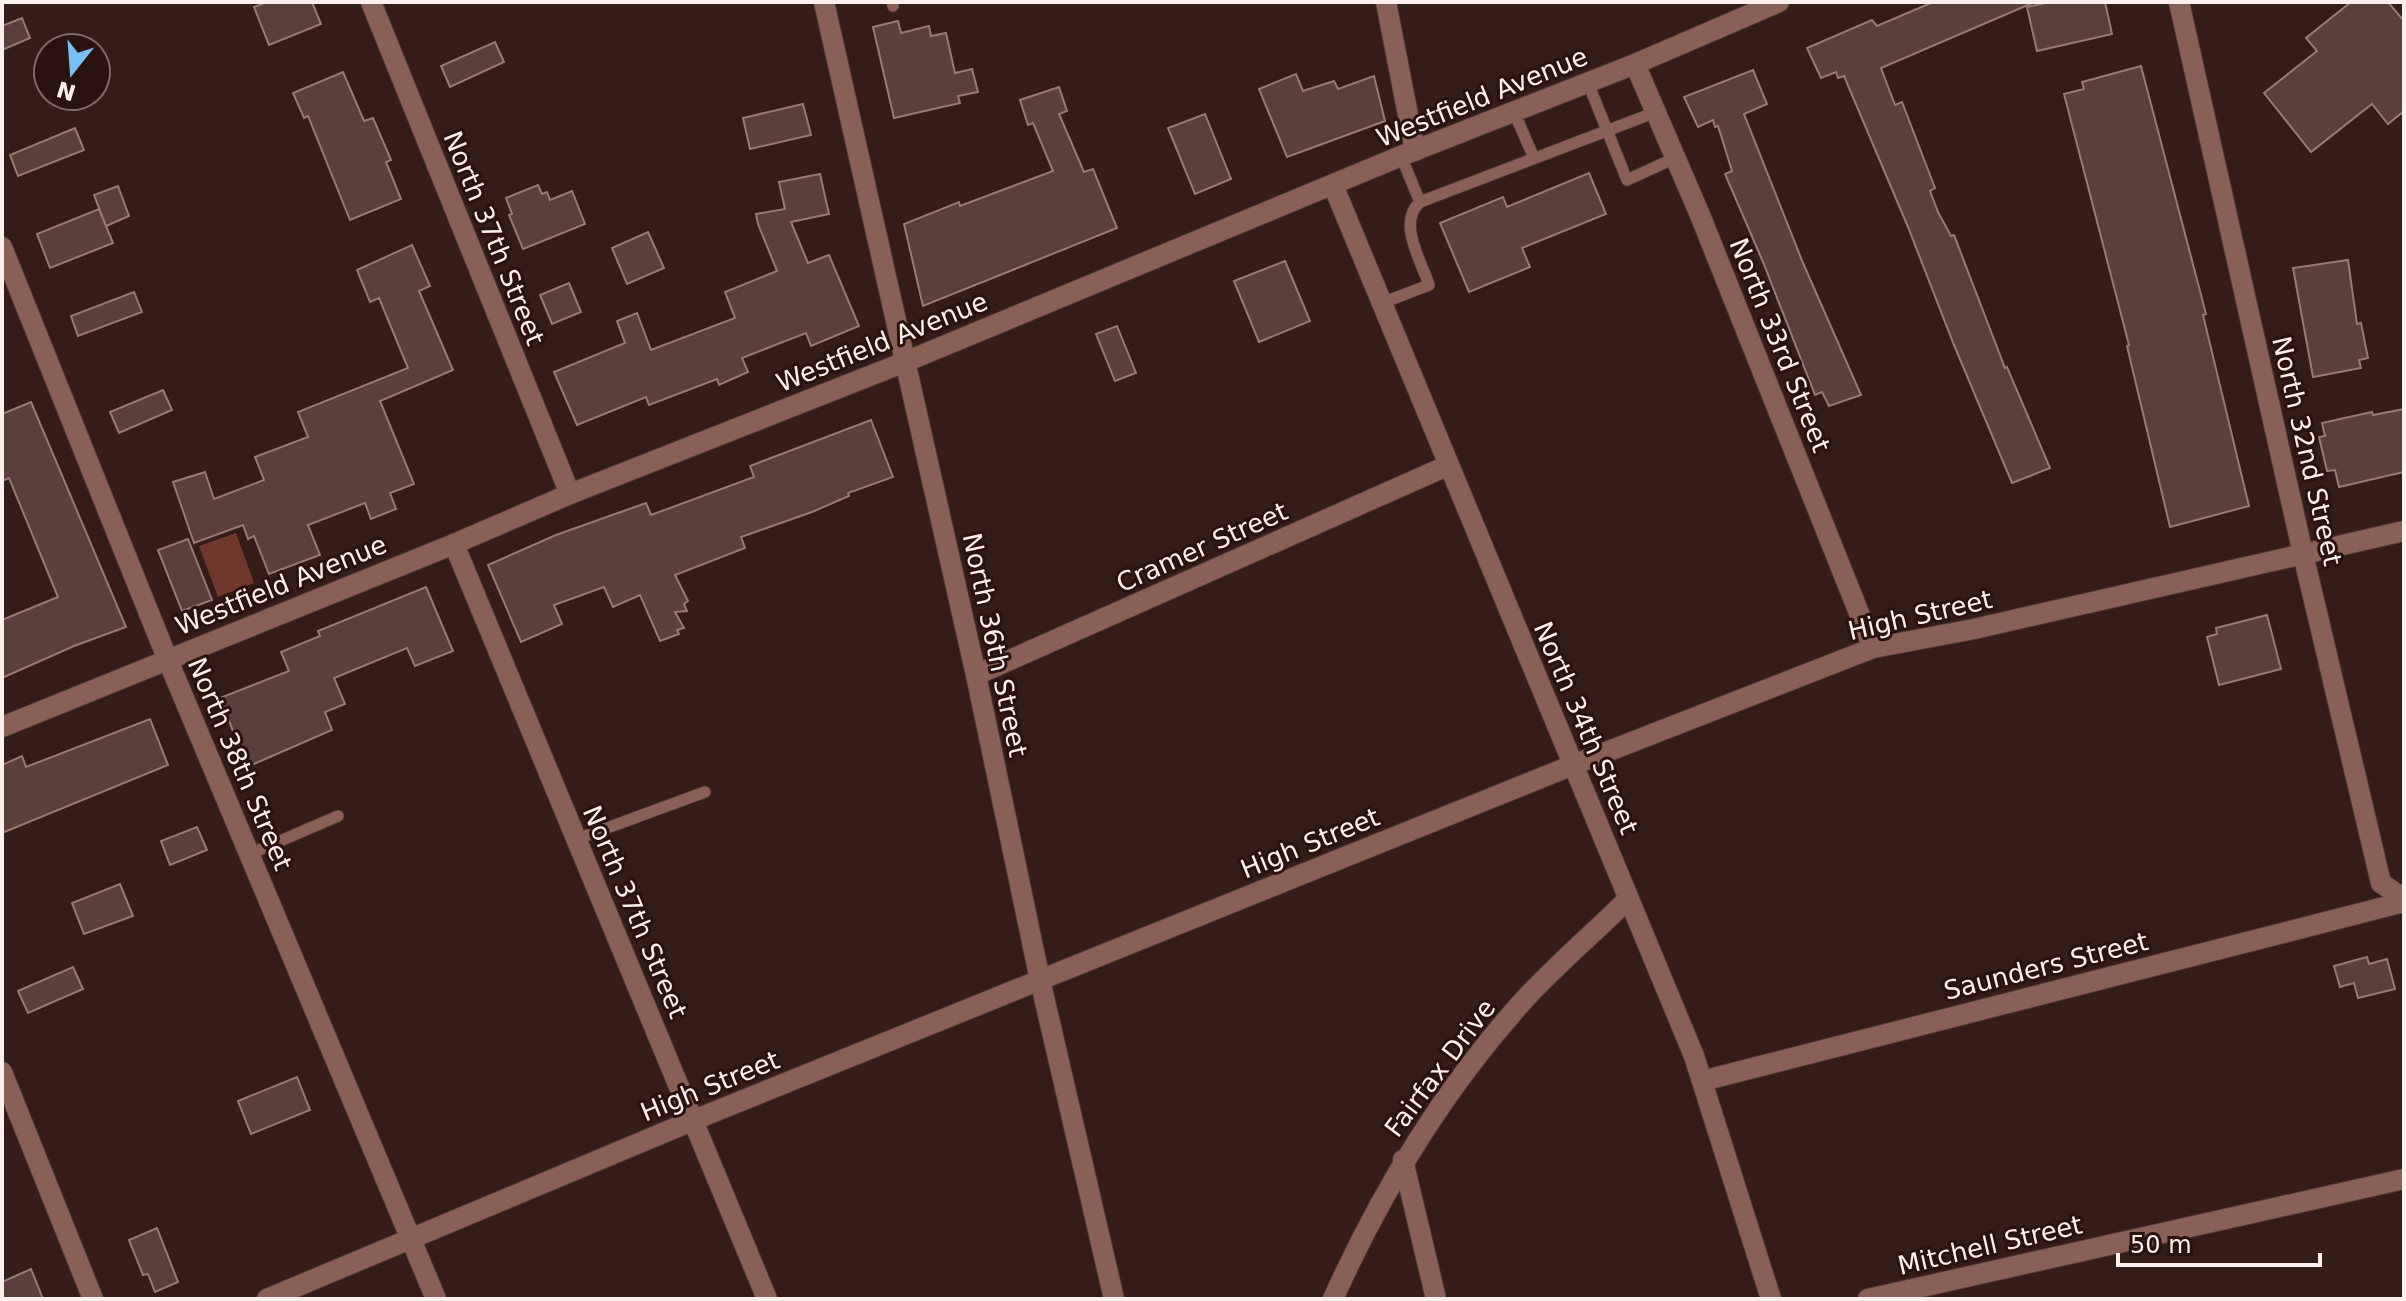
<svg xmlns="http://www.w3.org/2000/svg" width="2406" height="1301" viewBox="0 0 2406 1301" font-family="'DejaVu Sans',sans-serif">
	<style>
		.green { fill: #70382d }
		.building { fill: #5a403a; stroke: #987a73; stroke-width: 2 }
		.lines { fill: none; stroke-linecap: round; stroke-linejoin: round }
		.service-casing { stroke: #503a35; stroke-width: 13 }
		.minor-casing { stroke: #503a35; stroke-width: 22 }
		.tertiary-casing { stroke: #503a35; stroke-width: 22 }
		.service { stroke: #886056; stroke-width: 11 }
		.minor { stroke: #886056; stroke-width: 20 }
		.tertiary { stroke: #886056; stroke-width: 20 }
		.labels { text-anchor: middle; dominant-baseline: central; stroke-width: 6; stroke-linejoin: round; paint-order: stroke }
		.street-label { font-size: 26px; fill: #fdefec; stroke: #2a130e }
	</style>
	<rect width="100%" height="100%" fill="#341c17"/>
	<path class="green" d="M 236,533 L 254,583 L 218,597 L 199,546 Z"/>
	<g class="building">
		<path d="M 267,2 L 312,2 L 321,24 L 269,45 L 254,7 Z"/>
		<path d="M 1933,2 L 2035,2 L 1881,68 L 1895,105 L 1902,102 L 1935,188 L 1930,191 L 1938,212 L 1951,236 L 1954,235 L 2005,368 L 2007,367 L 2050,468 L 2012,483 L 1954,345 L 1908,227 L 1844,76 L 1838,78 L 1836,72 L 1821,78 L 1807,48 L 1872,20 L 1877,26 Z"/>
		<path d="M 2050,2 L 2105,2 L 2112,34 L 2037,51 L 2027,7 Z"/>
		<path d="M 2351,2 L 2388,2 L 2404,21 L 2404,111 L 2388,124 L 2372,104 L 2311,152 L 2264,93 L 2317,51 L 2306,38 Z"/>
		<path d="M 22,18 L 30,38 L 2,50 L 2,26 Z"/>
		<path d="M 898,21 L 901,33 L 929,26 L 931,36 L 946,33 L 955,73 L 972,69 L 978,92 L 958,96 L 960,103 L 894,118 L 873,27 Z"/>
		<path d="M 495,42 L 504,62 L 450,87 L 441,66 Z"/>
		<path d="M 2141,66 L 2206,314 L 2203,315 L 2249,506 L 2170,527 L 2127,346 L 2129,345 L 2064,94 L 2084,89 L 2082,82 Z"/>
		<path d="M 1753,70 L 1767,104 L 1744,114 L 1803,263 L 1861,395 L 1829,406 L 1822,392 L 1815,395 L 1763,262 L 1725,174 L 1732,171 L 1718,126 L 1715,127 L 1713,120 L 1698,127 L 1684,97 Z"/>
		<path d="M 343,72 L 364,121 L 373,118 L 391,160 L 386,162 L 401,199 L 350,220 L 308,116 L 304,118 L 293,93 Z"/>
		<path d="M 1296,74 L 1303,91 L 1334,81 L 1338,89 L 1374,76 L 1385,121 L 1287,157 L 1259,89 Z"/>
		<path d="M 1059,87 L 1067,111 L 1059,114 L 1084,172 L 1093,169 L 1117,228 L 923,306 L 904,224 L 959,202 L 960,206 L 1053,171 L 1033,123 L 1028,125 L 1020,100 Z"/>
		<path d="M 803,104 L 811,135 L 750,149 L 743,118 Z"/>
		<path d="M 1205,114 L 1231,179 L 1195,194 L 1168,128 Z"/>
		<path d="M 75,128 L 84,150 L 18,176 L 10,155 Z"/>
		<path d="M 1589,173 L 1606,214 L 1522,248 L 1530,267 L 1469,292 L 1440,223 L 1503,197 L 1507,207 Z"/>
		<path d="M 820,174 L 829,214 L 791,222 L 808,263 L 829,255 L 859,326 L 811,346 L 806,333 L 742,358 L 748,372 L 719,385 L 717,379 L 649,405 L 646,397 L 577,425 L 554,372 L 625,343 L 617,321 L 637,313 L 651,350 L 735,318 L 725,292 L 777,271 L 758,224 L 756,214 L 785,209 L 779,182 Z"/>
		<path d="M 538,185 L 542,194 L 547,192 L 550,200 L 572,191 L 585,224 L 523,249 L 509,215 L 512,214 L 506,198 Z"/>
		<path d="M 118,186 L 129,216 L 106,226 L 113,243 L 50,268 L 37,234 L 99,209 L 106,226 L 94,195 Z"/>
		<path d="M 648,232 L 664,268 L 627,284 L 612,248 Z"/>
		<path d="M 412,245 L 430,286 L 419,291 L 453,370 L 380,401 L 414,484 L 390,493 L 396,509 L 371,519 L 365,503 L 308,525 L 320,555 L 269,574 L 254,536 L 248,539 L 243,525 L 194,543 L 173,482 L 205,472 L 214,499 L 264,480 L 255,457 L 308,437 L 298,412 L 408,368 L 379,298 L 370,302 L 357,270 Z"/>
		<path d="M 2348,260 L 2357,324 L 2361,323 L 2368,358 L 2359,360 L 2361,368 L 2313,377 L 2293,268 Z"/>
		<path d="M 1285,261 L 1310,321 L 1259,342 L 1234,281 Z"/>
		<path d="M 569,283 L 581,312 L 552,324 L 540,295 Z"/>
		<path d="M 134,292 L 142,312 L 78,336 L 71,316 Z"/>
		<path d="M 1117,326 L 1136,373 L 1115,381 L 1096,334 Z"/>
		<path d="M 163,390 L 172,410 L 119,433 L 110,412 Z"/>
		<path d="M 31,402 L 126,627 L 74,646 L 2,678 L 2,620 L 58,597 L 9,478 L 2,481 L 2,414 Z"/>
		<path d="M 2404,409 L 2404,472 L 2339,487 L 2335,470 L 2327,471 L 2319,437 L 2325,436 L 2322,423 L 2372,412 L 2373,415 Z"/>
		<path d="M 871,420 L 893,477 L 848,493 L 849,496 L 812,512 L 741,537 L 745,548 L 675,575 L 688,601 L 684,604 L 687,611 L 675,612 L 684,628 L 677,630 L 679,634 L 660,641 L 640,595 L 613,607 L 604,587 L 554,605 L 562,624 L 521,642 L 488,565 L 556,535 L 646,503 L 651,515 L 754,477 L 750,466 Z"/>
		<path d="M 188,539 L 212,600 L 182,611 L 158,550 Z"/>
		<path d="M 426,587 L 453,651 L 415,666 L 407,648 L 334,678 L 345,704 L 325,712 L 332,730 L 247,767 L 220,698 L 289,671 L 281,652 L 320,636 L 318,631 Z"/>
		<path d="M 2267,615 L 2281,669 L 2219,685 L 2207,637 L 2217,634 L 2216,628 Z"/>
		<path d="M 150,719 L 168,765 L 2,833 L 2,765 L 22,756 L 26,767 Z"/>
		<path d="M 197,827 L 207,850 L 170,865 L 161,841 Z"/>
		<path d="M 120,884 L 133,916 L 84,934 L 72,903 Z"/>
		<path d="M 2367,957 L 2369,964 L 2387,959 L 2395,989 L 2358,998 L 2354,983 L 2340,987 L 2334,966 Z"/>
		<path d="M 73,967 L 83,989 L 28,1013 L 18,991 Z"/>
		<path d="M 297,1077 L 310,1110 L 251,1134 L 238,1101 Z"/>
		<path d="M 157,1228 L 178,1282 L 155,1292 L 148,1274 L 143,1275 L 129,1240 Z"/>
		<path d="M 31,1269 L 43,1299 L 2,1299 L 2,1282 Z"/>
	</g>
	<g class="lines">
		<g class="service-casing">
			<g id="service">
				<path d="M 892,2 L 893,6"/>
				<path d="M 1588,83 L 1627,180 L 1675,158"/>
				<path d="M 1514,112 L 1534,158"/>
				<path d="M 1401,156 L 1420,202"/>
				<path d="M 1382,303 L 1429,285 C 1421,260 1397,223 1420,202 L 1656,112"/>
				<path d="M 577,839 L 705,792"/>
				<path d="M 250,854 L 338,816"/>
			</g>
		</g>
		<g class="minor-casing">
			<g id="minor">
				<path d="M 371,2 L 570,494"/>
				<path d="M 1386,2 L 1415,151"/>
				<path d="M 2179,2 L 2303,554 L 2381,883 L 2404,899"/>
				<path d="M 1635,64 L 1700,215 L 1873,648"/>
				<path d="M 1333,185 L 1694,1056 L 1771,1299"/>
				<path d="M 2,247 L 167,658 L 436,1299"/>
				<path d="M 454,544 L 767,1299"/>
				<path d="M 976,675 L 1449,465"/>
				<path d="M 2,1072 L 93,1299"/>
				<path d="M 1702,1081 L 2404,902"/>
				<path d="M 1403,1160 L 1436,1299"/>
				<path d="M 267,1299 L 694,1120 L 1040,980 L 1573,765 L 1873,648 L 1974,629 L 2404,531"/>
				<path d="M 1333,1299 C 1382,1190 1443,1090 1523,1001 C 1556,965 1594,933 1628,899"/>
				<path d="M 1868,1299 L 2404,1179"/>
			</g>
		</g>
		<g class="tertiary-casing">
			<g id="tertiary">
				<path d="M 824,2 L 976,675 L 1040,980 L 1114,1299"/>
				<path d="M 2,727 L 454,544 L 570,494 L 905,362 L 1401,156 L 1635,64 L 1779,2"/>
			</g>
		</g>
		<use href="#service" class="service"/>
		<use href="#minor" class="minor"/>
		<use href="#tertiary" class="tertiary"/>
	</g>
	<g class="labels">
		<g class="street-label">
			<text transform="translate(1482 97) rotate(-22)">Westfield Avenue</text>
			<text transform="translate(494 238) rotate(68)">North 37th Street</text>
			<text transform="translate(882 342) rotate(-22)">Westfield Avenue</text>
			<text transform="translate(1780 345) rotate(68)">North 33rd Street</text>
			<text transform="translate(2307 451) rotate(77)">North 32nd Street</text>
			<text transform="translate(1202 547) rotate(-24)">Cramer Street</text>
			<text transform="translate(281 585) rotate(-22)">Westfield Avenue</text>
			<text transform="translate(1920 615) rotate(-13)">High Street</text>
			<text transform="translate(995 645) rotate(78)">North 36th Street</text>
			<text transform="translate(1586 728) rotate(67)">North 34th Street</text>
			<text transform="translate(240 764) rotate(67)">North 38th Street</text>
			<text transform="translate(1310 843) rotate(-22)">High Street</text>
			<text transform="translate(635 912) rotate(67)">North 37th Street</text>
			<text transform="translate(2046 966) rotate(-14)">Saunders Street</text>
			<text transform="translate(1440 1068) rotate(-53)">Fairfax Drive</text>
			<text transform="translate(710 1086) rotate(-22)">High Street</text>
			<text transform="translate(1990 1245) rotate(-13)">Mitchell Street</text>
		</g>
	</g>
	<rect width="2406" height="1301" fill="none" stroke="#fdefec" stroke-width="8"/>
	<g transform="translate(72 72) rotate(197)"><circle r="38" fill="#2a130e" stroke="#7e6b67" stroke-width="2"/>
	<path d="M0-6L14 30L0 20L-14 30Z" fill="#77bff7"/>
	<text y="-12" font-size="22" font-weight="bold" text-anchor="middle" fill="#fdefec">N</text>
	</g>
	<path d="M2118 1253v12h202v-12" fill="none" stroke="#fdefec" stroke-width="4"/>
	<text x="2130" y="1253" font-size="24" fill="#fdefec" stroke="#2a130e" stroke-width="6" paint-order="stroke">50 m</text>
</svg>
